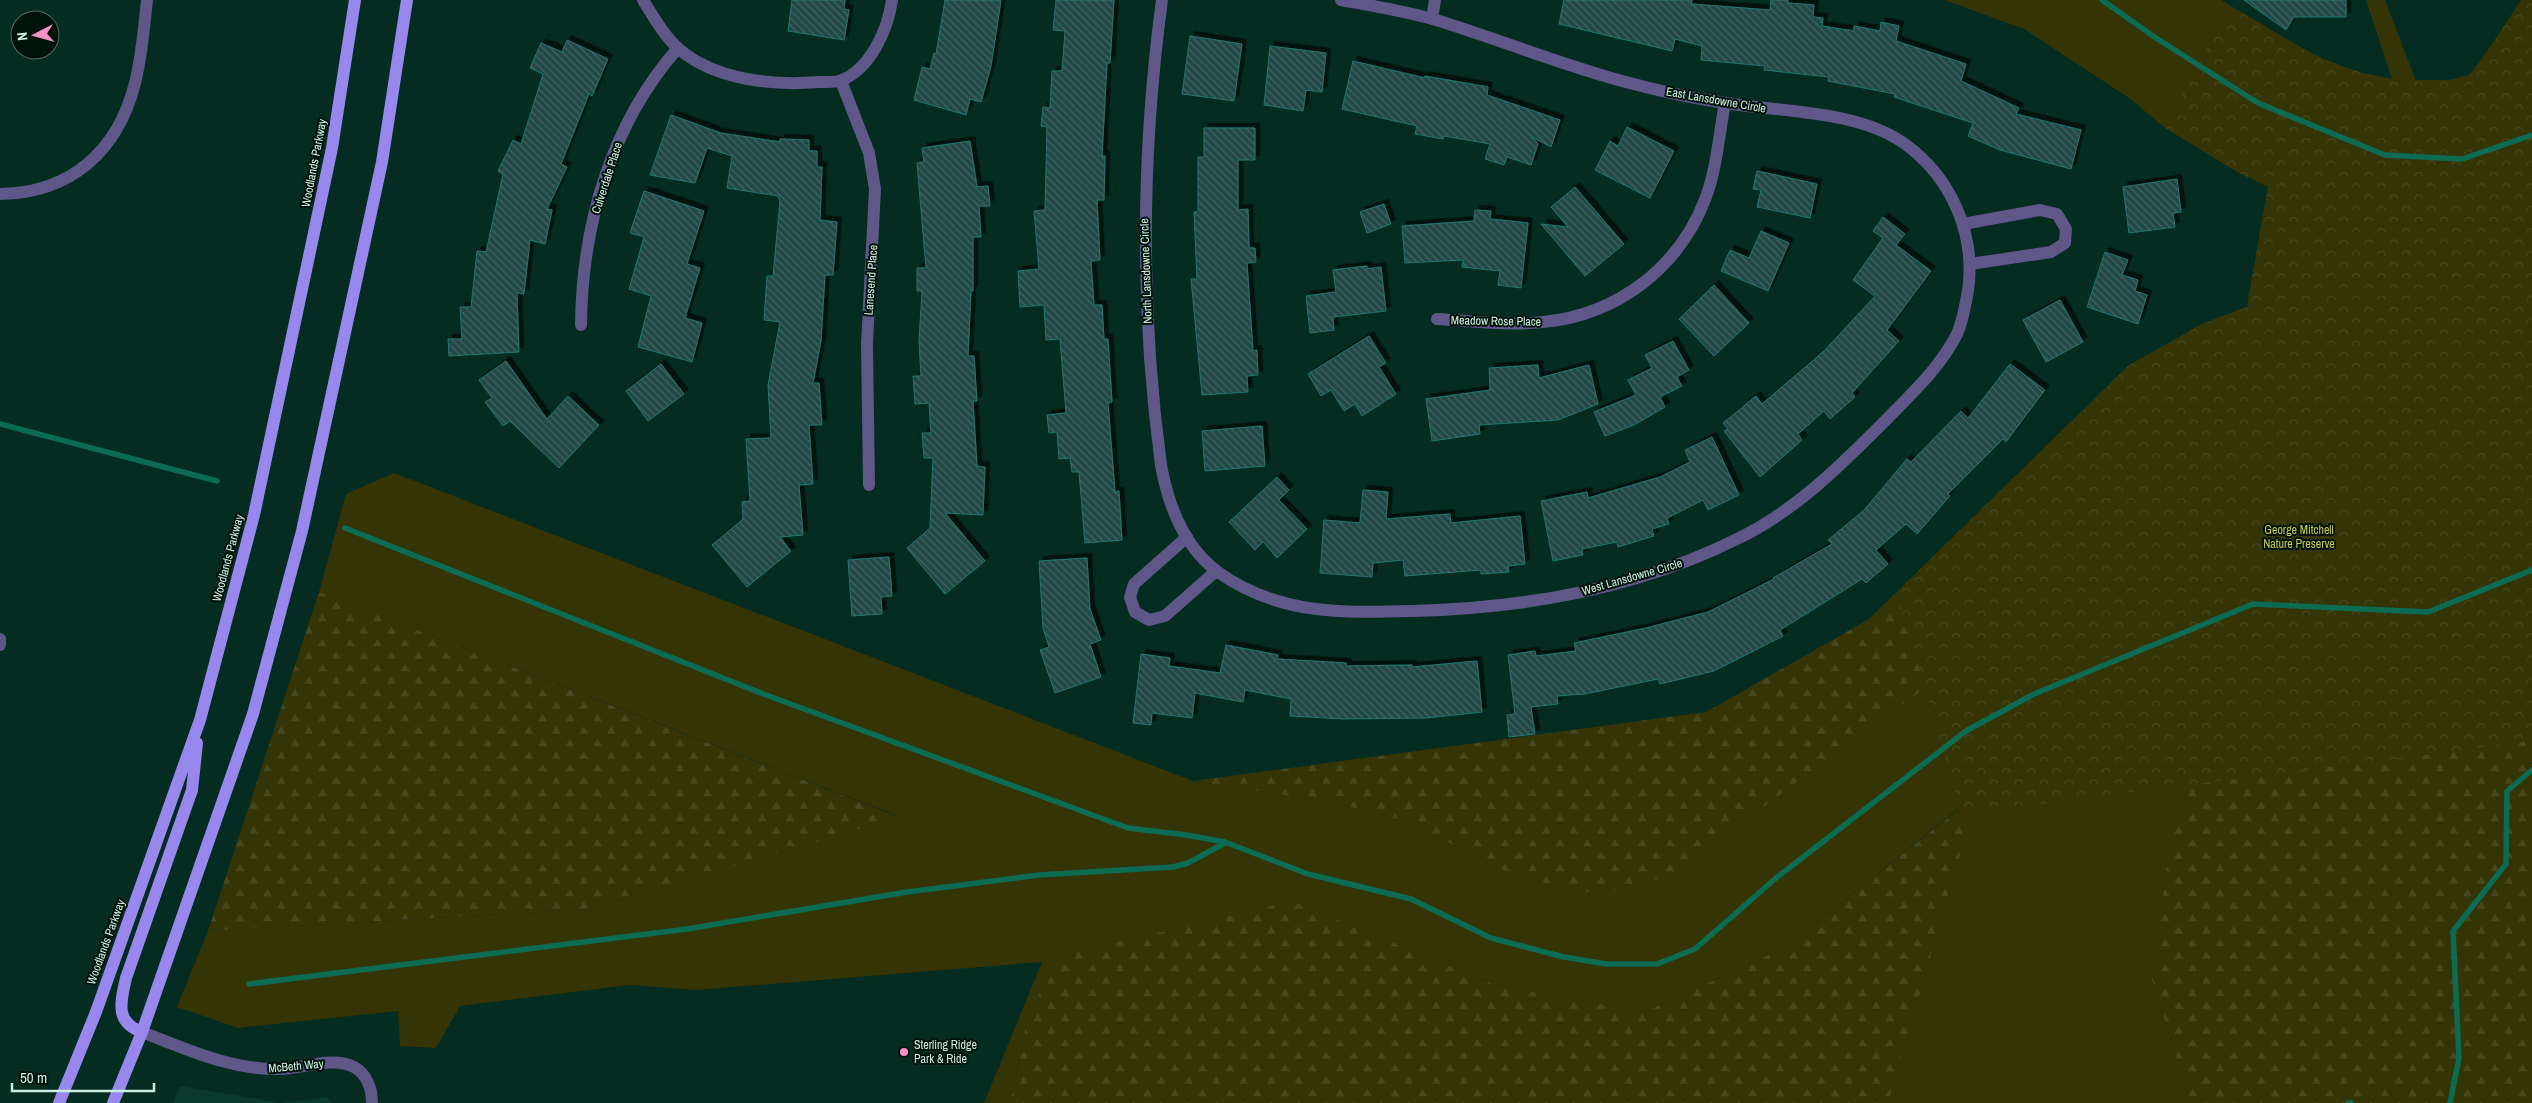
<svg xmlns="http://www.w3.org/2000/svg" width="2532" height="1103" viewBox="0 0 2532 1103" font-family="'Archivo Narrow',sans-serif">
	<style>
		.built { fill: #0b392c }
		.grass { fill: #343407 }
		.forest { fill: url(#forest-firs) }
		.park { fill: url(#park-crowns) }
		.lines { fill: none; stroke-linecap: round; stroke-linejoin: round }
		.stream { stroke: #0c6c53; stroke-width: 5.5 }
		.building { fill: url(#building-back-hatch); stroke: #207772; filter: url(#shadow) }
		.minor { stroke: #5e5788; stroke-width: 12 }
		.major { stroke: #9887ed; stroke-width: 12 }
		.poi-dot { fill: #fb8fc5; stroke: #00130b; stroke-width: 2 }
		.labels { text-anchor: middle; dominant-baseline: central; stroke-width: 4; stroke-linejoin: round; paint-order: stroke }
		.street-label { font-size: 12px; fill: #cceee0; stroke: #00130b }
		.park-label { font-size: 12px; fill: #c9c94f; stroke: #00130b }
		.poi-label { font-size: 12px; fill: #cceee0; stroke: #00130b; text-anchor: start }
	</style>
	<defs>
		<pattern id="forest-firs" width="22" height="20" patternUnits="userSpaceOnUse" patternTransform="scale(1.25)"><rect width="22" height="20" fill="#343407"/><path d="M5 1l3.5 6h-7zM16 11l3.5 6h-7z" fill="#47481f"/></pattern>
		<pattern id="park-crowns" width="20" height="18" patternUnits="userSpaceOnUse" patternTransform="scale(1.25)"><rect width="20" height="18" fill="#343407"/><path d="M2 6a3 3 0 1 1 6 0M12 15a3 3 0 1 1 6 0" fill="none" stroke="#47481f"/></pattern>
		<pattern id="building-back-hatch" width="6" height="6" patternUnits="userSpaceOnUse" patternTransform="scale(1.25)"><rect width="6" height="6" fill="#224947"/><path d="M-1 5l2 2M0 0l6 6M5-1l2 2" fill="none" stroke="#416461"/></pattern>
		<filter id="shadow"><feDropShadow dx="4.5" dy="-4.5" stdDeviation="0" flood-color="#0009"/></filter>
	</defs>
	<rect width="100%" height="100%" fill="#042c21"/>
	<g class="built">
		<path d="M 180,1086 L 281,1103 L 173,1103 Z"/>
		<path d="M 326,1097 L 332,1103 L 282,1103 Z"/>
	</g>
	<g class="grass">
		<path d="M 1944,0 L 2221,0 L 2321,59 L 2352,71 L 2392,79 L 2366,0 L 2385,0 L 2416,81 L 2451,80 L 2470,74 L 2237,172 L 2164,127 L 2129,98 L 2024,29 Z"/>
		<path d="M 394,473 L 1193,781 L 1335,803 L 1409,822 L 1498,868 L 2043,601 L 2428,503 L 2152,980 L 2191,1103 L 1888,1103 L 1964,842 L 1958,809 L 1786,947 L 1645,1012 L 1495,985 L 1292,901 L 1026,1025 L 1010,1103 L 984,1103 L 1042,962 L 696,990 L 630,985 L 460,1006 L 436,1048 L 400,1046 L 398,1011 L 238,1028 L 177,1007 L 208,931 L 588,909 L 898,816 L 319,592 L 346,494 Z"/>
	</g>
	<g class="forest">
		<path d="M 2268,187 L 2335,197 L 2043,601 L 1672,874 L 1623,890 L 1576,893 L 1498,868 L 1409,822 L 1335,803 L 1193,781 L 1706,712 L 1869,619 L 2128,366 L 2202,324 L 2247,307 Z"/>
		<path d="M 319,592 L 899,817 L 588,909 L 208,931 Z"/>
		<path d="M 2532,651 L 2532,1103 L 2191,1103 L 2152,980 L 2169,847 L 2202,756 Z"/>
		<path d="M 1959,809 L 1964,842 L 1888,1103 L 1010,1103 L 1026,1025 L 1055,957 L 1292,901 L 1495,985 L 1645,1012 L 1786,947 Z"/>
	</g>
	<path class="park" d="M 2521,0 L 2532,0 L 2532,741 L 1962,814 L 1897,593 L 2128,366 L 2202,324 L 2247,307 L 2268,187 L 2237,172 L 2164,127 L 2230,6 C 2295,45 2348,82 2427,80 C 2440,80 2456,81 2469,75 C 2475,71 2514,11 2521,0 Z"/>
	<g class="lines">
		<g class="stream">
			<path d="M 2102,0 L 2156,38 L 2258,103 L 2385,155 L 2462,159 L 2532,135"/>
			<path d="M 0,424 L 217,481"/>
			<path d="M 345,528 L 766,695 L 1128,828 L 1186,835 L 1225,842 L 1308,874 L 1411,899 L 1491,938 L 1564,957 L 1606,964 L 1657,964 L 1695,949 L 1776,878 L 1966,731 L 2034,694 L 2253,604 L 2428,612 L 2532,570"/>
			<path d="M 249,984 L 687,929 L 907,892 L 1039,875 L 1173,867 L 1188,863 L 1225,843"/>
			<path d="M 2348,1103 L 2351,1103"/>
			<path d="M 2450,1103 L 2459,1058 L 2453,931 L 2506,864 L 2507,791 L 2532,770"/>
		</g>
	</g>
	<g class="building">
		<path d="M 792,0 L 845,0 L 844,9 L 849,10 L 844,40 L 788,31 Z"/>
		<path d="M 945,0 L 1001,0 L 991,66 L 981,102 L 970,99 L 966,115 L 914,100 L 922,67 L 930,69 L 934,53 L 936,54 Z"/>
		<path d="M 1056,0 L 1114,0 L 1110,63 L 1107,63 L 1102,156 L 1105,156 L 1104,200 L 1097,200 L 1100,260 L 1091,261 L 1094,305 L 1102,305 L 1104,339 L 1108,339 L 1112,402 L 1108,403 L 1115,492 L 1119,491 L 1122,540 L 1085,543 L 1079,472 L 1072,472 L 1070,458 L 1059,459 L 1057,432 L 1049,433 L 1047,415 L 1066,413 L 1060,339 L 1046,340 L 1044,305 L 1020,307 L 1018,271 L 1039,269 L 1034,211 L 1045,210 L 1047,127 L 1041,126 L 1043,107 L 1050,108 L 1052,71 L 1062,71 L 1065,31 L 1053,30 Z"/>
		<path d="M 1564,0 L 1692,0 L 1691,4 L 1770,10 L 1771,0 L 1788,0 L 1788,3 L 1814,5 L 1813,17 L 1823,18 L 1822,26 L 1854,31 L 1854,26 L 1880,31 L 1881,22 L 1899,26 L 1896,41 L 1966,64 L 1961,81 L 2019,108 L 2016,114 L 2081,130 L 2071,169 L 2000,150 L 1968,136 L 1973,123 L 1894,97 L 1895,94 L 1828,81 L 1829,77 L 1764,70 L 1765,66 L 1701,60 L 1702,46 L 1675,39 L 1672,51 L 1559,24 Z"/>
		<path d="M 2244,0 L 2346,0 L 2346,17 L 2294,17 L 2286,30 Z"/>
		<path d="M 1190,36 L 1242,44 L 1234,101 L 1182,94 Z"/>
		<path d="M 567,40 L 608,59 L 592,96 L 589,94 L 561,164 L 567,167 L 547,209 L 552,210 L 545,244 L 530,240 L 524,294 L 517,293 L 519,352 L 449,356 L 448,339 L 462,339 L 460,307 L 471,307 L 477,251 L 486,252 L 503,174 L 498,171 L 513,140 L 521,144 L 543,74 L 530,68 L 541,43 L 562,52 Z"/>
		<path d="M 1270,46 L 1326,53 L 1322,92 L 1306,90 L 1303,111 L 1264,105 Z"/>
		<path d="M 1353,61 L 1425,78 L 1425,76 L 1488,87 L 1487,95 L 1560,120 L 1551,147 L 1532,137 L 1538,144 L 1531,165 L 1507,157 L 1504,165 L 1485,159 L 1490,144 L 1444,136 L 1443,139 L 1415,134 L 1417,126 L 1342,109 Z"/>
		<path d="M 671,115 L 721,133 L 780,142 L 780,139 L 809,140 L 809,151 L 817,151 L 817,167 L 822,167 L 820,220 L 837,222 L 833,275 L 825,275 L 821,341 L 813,383 L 819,383 L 822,425 L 809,425 L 813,484 L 799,485 L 803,535 L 780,537 L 791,551 L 747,587 L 712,545 L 743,519 L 742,502 L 750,501 L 746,439 L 771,438 L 768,385 L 780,322 L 764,320 L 767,276 L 773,276 L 780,201 L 778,196 L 727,188 L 732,156 L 707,148 L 695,183 L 650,175 Z"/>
		<path d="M 1627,127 L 1674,151 L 1650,198 L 1595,170 L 1610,141 L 1618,146 Z"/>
		<path d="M 1204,128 L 1255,128 L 1255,160 L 1238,160 L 1238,210 L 1248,209 L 1249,248 L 1255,248 L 1256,262 L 1247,263 L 1253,351 L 1257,350 L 1258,375 L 1247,376 L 1248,392 L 1202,395 L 1191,279 L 1197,279 L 1194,212 L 1198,211 L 1198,157 L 1204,157 Z"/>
		<path d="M 970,141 L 977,187 L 988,186 L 990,206 L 979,206 L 981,237 L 973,237 L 973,291 L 971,291 L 968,356 L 974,356 L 977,401 L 973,401 L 977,466 L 985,467 L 983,515 L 945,513 L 985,561 L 945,594 L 907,548 L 930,528 L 933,458 L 924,458 L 922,433 L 931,433 L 929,403 L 915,404 L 913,376 L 921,376 L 919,341 L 922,291 L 917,291 L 917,268 L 926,268 L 917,163 L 924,162 L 922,148 Z"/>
		<path d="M 1757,171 L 1817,184 L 1810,218 L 1757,207 L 1761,190 L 1753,189 Z"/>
		<path d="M 2177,179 L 2181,212 L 2173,213 L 2175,227 L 2129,233 L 2123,187 Z"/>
		<path d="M 1575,187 L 1624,244 L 1585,276 L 1541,224 L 1568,227 L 1551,207 Z"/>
		<path d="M 644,191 L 704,211 L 687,264 L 700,268 L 685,318 L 702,323 L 692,362 L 638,347 L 651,296 L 629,289 L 644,237 L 630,233 Z"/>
		<path d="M 1384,204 L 1391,224 L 1367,233 L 1360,212 Z"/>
		<path d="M 1475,210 L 1491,211 L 1490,219 L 1528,223 L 1521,288 L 1498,285 L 1500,271 L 1462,267 L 1463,260 L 1405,263 L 1402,226 L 1474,221 Z"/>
		<path d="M 1883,217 L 1905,234 L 1896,245 L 1931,271 L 1887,330 L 1899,341 L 1852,393 L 1855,397 L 1830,419 L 1824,411 L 1798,434 L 1802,440 L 1760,477 L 1724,431 L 1728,429 L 1723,423 L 1756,396 L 1762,404 L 1824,351 L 1875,296 L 1853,280 L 1883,238 L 1873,231 Z"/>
		<path d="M 1761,231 L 1789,243 L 1768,291 L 1721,271 L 1730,250 L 1749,258 Z"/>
		<path d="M 2105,252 L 2128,260 L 2122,275 L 2138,280 L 2135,291 L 2147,295 L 2138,324 L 2087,307 Z"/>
		<path d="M 1367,266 L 1367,269 L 1381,267 L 1386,311 L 1333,317 L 1334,330 L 1310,333 L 1306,296 L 1336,292 L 1333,270 Z"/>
		<path d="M 1714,285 L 1749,323 L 1714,356 L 1679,319 Z"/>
		<path d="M 2060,300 L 2083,342 L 2046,362 L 2023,320 Z"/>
		<path d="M 1369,336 L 1386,363 L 1379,367 L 1396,394 L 1362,416 L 1355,404 L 1344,411 L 1331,390 L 1321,396 L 1308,374 Z"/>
		<path d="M 1673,341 L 1689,370 L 1677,377 L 1682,386 L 1660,397 L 1665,407 L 1634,425 L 1605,436 L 1594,412 L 1636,395 L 1628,380 L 1652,368 L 1645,355 Z"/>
		<path d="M 506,361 L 547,419 L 568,396 L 599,425 L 559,468 L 510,421 L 503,426 L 485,402 L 492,398 L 479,380 Z"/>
		<path d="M 661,364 L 684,394 L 648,421 L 626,391 Z"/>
		<path d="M 2010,364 L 2045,390 L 2006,442 L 2003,439 L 1948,494 L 1950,496 L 1917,534 L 1906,524 L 1876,550 L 1888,564 L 1866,583 L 1862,579 L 1780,630 L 1783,636 L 1714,671 L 1660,684 L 1658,679 L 1585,694 L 1557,696 L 1558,704 L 1531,707 L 1535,734 L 1509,737 L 1507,715 L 1515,714 L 1508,655 L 1535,651 L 1536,656 L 1576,651 L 1574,643 L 1646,628 L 1708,612 L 1774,579 L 1773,578 L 1832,544 L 1828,540 L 1865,509 L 1907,459 L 1911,462 L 1961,411 L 1968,418 Z"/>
		<path d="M 1538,365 L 1539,378 L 1589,365 L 1598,404 L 1558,420 L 1479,425 L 1480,434 L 1432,441 L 1426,399 L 1490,390 L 1489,368 Z"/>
		<path d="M 1262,426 L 1265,466 L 1205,471 L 1202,431 Z"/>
		<path d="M 1712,437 L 1739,495 L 1708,510 L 1703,500 L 1667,518 L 1669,524 L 1652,529 L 1654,536 L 1618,547 L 1617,542 L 1582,549 L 1583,555 L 1553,561 L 1541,501 L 1587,492 L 1588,498 L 1660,477 L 1690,462 L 1685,450 Z"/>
		<path d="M 1277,477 L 1289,490 L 1279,500 L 1307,529 L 1277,558 L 1263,542 L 1255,550 L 1229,522 Z"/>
		<path d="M 1363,490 L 1388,492 L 1386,519 L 1450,514 L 1451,523 L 1520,516 L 1525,564 L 1508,566 L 1509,572 L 1481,574 L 1481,570 L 1405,576 L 1403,560 L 1373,563 L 1372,577 L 1320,573 L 1324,520 L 1360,523 Z"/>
		<path d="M 889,557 L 892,596 L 881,597 L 882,614 L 852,616 L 848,560 Z"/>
		<path d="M 1087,558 L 1090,609 L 1101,640 L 1090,644 L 1101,677 L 1055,693 L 1040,650 L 1049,647 L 1043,628 L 1039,561 Z"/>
		<path d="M 1226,645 L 1278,655 L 1277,659 L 1346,663 L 1346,666 L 1412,665 L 1412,667 L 1477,661 L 1482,712 L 1427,718 L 1343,719 L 1290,716 L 1291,699 L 1245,690 L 1243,702 L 1195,693 L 1192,718 L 1152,713 L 1151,725 L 1133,723 L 1141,654 L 1170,658 L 1169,666 L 1220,673 Z"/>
	</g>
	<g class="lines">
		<g class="minor">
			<path d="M 643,0 C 653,16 664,36 679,49 C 715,80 773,86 819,82 C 826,82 836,83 842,80 C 871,68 888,29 892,0"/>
			<path d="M 1162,0 C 1141,156 1140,309 1161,465 C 1168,504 1184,547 1218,572 C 1278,615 1343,613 1413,611 C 1525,608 1638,589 1739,538 C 1795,511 1840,466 1884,422 C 1910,395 1940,368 1957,334 C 1963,321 1965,306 1968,291 C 1976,235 1952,178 1905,144 C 1858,110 1781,112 1725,103 C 1691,98 1655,90 1622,81 C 1559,64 1498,39 1436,20 C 1405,11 1373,6 1341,0"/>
			<path d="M 1432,19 L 1435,0"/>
			<path d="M 841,81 L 869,153 L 875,189 L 867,344 L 869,485"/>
			<path d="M 0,194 C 71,193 118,151 135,83 C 142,56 144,27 147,0"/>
			<path d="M 1963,224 L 2040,210 L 2057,214 L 2066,229 L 2065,243 L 2051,252 L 1970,264"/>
			<path d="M 1437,319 C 1472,321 1508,326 1543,322 C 1618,315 1680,267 1706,197 C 1717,167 1719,134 1725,103"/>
			<path d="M 581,325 C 582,225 611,124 678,48"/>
			<path d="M 1187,537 L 1134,584 L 1130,597 L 1135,612 L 1149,620 L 1165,616 L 1216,571"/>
			<path d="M 0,639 L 0,645"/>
			<path d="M 142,1032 C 185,1049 234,1071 282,1069 C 304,1068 334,1056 354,1067 C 367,1074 372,1089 372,1103"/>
		</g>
		<g class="major">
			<path d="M 142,1032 C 114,1022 121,1001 126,978 L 192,790 L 197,743"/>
			<path d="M 59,1103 L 96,1012 L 200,720 L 254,515 L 332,148 L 355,0"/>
			<path d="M 113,1103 L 142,1032 L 253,714 L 302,531 L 382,162 L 407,0"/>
		</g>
	</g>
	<circle class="poi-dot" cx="904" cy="1052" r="5"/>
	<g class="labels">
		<g class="street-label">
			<text transform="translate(1716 100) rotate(10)">East Lansdowne Circle</text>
			<text transform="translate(314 163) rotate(-79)">Woodlands Parkway</text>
			<text transform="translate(607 178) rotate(-72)">Culverdale Place</text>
			<text transform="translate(1146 271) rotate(-92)">North Lansdowne Circle</text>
			<text transform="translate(871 280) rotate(-86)">Lanesend Place</text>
			<text transform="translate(1496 321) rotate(1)">Meadow Rose Place</text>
			<text transform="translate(228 558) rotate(-75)">Woodlands Parkway</text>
			<text transform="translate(1632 577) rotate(-16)">West Lansdowne Circle</text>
			<text transform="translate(106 942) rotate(-70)">Woodlands Parkway</text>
			<text transform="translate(296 1066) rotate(-5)">McBeth Way</text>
		</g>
		<g class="park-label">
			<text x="2299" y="530">George Mitchell<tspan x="2299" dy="14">Nature Preserve</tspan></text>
		</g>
		<g class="poi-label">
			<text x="914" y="1045">Sterling Ridge<tspan x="914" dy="14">Park &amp; Ride</tspan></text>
		</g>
	</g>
	<g transform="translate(35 35) rotate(264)"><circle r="24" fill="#00130b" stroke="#526b60"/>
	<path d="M0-4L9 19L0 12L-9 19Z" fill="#fb8fc5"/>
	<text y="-8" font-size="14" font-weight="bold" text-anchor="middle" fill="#cceee0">N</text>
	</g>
	<path d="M12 1083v8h142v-8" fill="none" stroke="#cceee0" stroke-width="2.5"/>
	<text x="20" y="1083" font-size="15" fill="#cceee0" stroke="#00130b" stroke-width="4" paint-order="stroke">50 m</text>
</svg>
